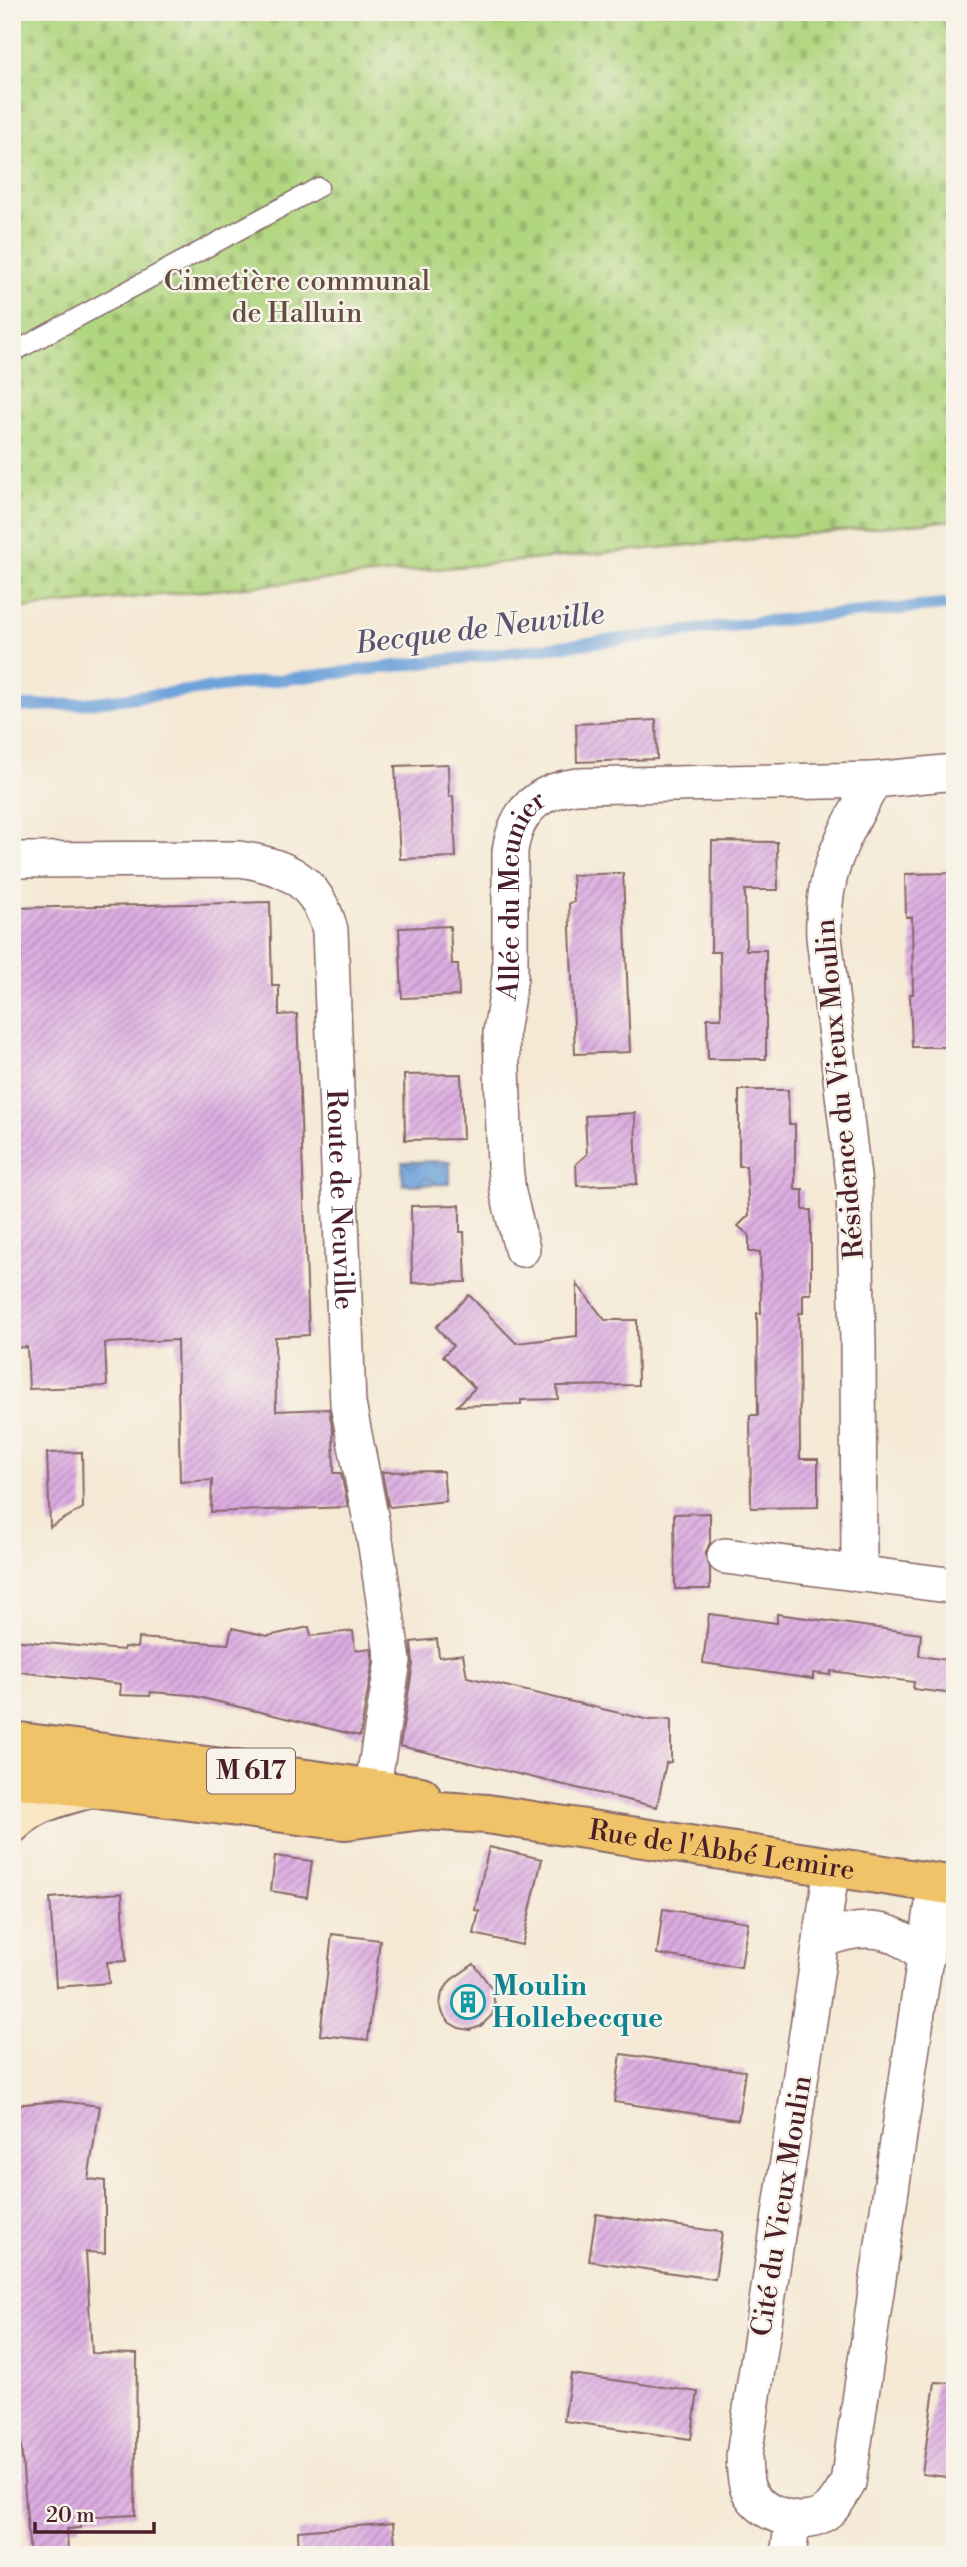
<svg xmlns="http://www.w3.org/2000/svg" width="967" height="2567" viewBox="0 0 967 2567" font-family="'Libre Bodoni',serif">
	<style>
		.cemetery { fill: url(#cemetery-stones); stroke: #7e7a56; stroke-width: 2 }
		.water { fill: url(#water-waves); stroke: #5c6082; stroke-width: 2 }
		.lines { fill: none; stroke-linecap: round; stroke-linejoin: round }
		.stream { stroke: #6ea2da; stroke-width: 12 }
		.building { fill: url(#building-hatch) }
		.service-casing { stroke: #866666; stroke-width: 21 }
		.minor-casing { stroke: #866666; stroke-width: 38 }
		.secondary-casing { stroke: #866666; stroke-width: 42 }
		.primary-casing { stroke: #866666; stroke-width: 42 }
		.service { stroke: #fff; stroke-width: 18 }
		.minor { stroke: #fff; stroke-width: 35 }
		.secondary { stroke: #f9e7c3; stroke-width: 38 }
		.primary { stroke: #f0c369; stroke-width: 38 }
		.labels { text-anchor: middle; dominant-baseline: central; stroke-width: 5; stroke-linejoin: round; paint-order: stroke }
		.shield { fill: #f7f3e8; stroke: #7e5f64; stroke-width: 2 }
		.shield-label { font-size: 26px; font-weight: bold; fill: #4a1f2b }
		.park-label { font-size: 28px; fill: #644d40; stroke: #f7f3e8 }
		.street-label { font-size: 28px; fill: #4a1f2b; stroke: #f7f3e8 }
		.culture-label { font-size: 28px; font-weight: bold; fill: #0d838f; stroke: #f7f3e8; text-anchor: start }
		.water-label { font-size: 30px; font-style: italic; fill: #585371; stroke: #f7f3e8 }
	</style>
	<defs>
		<pattern id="cemetery-stones" width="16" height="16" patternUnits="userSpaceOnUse" patternTransform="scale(1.75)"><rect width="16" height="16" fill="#b1d680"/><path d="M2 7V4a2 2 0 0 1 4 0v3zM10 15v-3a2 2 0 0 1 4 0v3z" fill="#9ab76f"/></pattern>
		<pattern id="water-waves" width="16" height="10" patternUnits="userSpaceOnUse" patternTransform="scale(1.75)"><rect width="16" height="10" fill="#6ea2da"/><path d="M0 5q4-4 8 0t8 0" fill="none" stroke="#5c83b1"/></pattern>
		<pattern id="building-hatch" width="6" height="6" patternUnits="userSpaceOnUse" patternTransform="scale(1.75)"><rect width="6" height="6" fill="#dcace1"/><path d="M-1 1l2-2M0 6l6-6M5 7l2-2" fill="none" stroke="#b48bb7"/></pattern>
	</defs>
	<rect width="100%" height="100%" fill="#f7f3e8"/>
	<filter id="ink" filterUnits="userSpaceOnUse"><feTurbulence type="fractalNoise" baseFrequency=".0143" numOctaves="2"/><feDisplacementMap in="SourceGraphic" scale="14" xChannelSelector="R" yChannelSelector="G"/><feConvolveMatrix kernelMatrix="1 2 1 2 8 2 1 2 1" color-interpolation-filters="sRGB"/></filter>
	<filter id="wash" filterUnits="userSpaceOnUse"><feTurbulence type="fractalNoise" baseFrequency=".00686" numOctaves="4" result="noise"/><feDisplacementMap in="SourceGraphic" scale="28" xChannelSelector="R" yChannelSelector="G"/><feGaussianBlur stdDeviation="1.57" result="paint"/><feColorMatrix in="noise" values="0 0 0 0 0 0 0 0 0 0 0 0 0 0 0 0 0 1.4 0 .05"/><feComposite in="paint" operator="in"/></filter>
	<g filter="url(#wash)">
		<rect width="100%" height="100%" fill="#f5e9d5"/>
		<path class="cemetery" d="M 12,12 L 955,12 L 955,347 L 947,348 L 955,450 L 955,520 L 12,609 Z"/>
		<path class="water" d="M 450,1161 L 450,1184 L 403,1185 L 402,1162 Z"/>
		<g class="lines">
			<path class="stream" d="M 12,707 L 78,704 L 806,617 L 955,604"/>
		</g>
		<g id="blocks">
			<g class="building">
				<path d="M 656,720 L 657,759 L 577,762 L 576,724 Z"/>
				<path d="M 448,764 L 449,797 L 453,796 L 456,857 L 400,859 L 395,766 Z"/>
				<path d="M 712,841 L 777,842 L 778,890 L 745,890 L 746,950 L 766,950 L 766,1059 L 708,1059 L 707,1018 L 721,1018 L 720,952 L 711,952 Z"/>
				<path d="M 623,873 L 630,1052 L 575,1054 L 569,903 L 574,902 L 572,875 Z"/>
				<path d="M 955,873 L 955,1047 L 912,1047 L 910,994 L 913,994 L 912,917 L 906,917 L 905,874 Z"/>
				<path d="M 270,902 L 272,986 L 279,986 L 279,1015 L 297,1014 L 309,1335 L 275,1337 L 276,1411 L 329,1409 L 333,1431 L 334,1473 L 341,1473 L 348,1507 L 211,1512 L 212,1480 L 180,1482 L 177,1340 L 105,1343 L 107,1386 L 29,1389 L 27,1347 L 12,1348 L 12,908 Z"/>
				<path d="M 450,926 L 452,964 L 458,964 L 459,996 L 402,998 L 399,928 Z"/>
				<path d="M 461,1074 L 463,1139 L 405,1140 L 404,1075 Z"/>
				<path d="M 739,1090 L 788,1090 L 789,1124 L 795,1124 L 795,1190 L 803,1190 L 803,1210 L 811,1210 L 811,1294 L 803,1294 L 803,1313 L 799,1313 L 800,1459 L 818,1459 L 818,1507 L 751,1508 L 750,1415 L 758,1415 L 757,1313 L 761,1313 L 760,1252 L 749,1252 L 749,1235 L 738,1226 L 749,1215 L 746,1166 L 739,1166 Z"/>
				<path d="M 635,1113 L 637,1184 L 577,1186 L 576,1164 L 587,1154 L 585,1116 Z"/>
				<path d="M 460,1205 L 460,1232 L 464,1232 L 466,1282 L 412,1283 L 411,1206 Z"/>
				<path d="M 577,1284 L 605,1320 L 637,1320 L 638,1385 L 557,1386 L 558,1399 L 521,1400 L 521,1404 L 457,1406 L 475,1388 L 443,1356 L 453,1346 L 436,1327 L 469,1295 L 516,1343 L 577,1336 Z"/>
				<path d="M 82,1452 L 83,1508 L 50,1527 L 47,1453 Z"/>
				<path d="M 443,1471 L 446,1501 L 390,1507 L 388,1504 L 382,1472 Z"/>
				<path d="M 710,1513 L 710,1543 L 705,1554 L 710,1568 L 710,1589 L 675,1589 L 674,1514 Z"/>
				<path d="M 709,1614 L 777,1623 L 777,1614 L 921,1634 L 919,1656 L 955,1661 L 955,1694 L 913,1689 L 914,1682 L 831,1671 L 830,1675 L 813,1673 L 813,1679 L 703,1663 Z"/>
				<path d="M 309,1627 L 311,1636 L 353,1631 L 355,1650 L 371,1648 L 373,1661 L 360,1736 L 190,1695 L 151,1692 L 150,1696 L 120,1695 L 121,1684 L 12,1671 L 12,1640 L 123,1650 L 124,1647 L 137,1648 L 138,1638 L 228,1644 L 232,1628 L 268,1636 Z"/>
				<path d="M 437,1639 L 439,1657 L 463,1654 L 467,1677 L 649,1720 L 671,1719 L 671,1762 L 666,1763 L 657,1807 L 400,1746 L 413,1664 L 411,1642 Z"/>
				<path d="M 489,1847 L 542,1859 L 522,1945 L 474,1934 L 479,1911 L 475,1910 Z"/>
				<path d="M 275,1856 L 312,1861 L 307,1897 L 271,1891 Z"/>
				<path d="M 122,1893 L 126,1961 L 107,1962 L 109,1983 L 56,1987 L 50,1898 Z"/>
				<path d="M 663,1909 L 748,1922 L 741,1967 L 657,1954 Z"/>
				<path d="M 332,1934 L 380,1940 L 368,2040 L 320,2035 Z"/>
				<path d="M 474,1964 L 492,1989 L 495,2005 L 492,2015 L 481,2026 L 470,2030 L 459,2028 L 450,2023 L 443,2014 L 440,2004 L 442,1993 L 451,1980 Z"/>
				<path d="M 621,2054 L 745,2071 L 738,2120 L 614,2102 Z"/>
				<path d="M 60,2101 L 100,2106 L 88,2179 L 105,2181 L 105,2253 L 86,2252 L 92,2353 L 137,2354 L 135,2515 L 79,2518 L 80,2528 L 67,2529 L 68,2555 L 30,2555 L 12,2335 L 12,2105 Z"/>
				<path d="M 596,2214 L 722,2232 L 715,2279 L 589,2261 Z"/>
				<path d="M 571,2374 L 698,2392 L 691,2439 L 564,2421 Z"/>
				<path d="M 935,2382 L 955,2383 L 955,2478 L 922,2474 Z"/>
				<path d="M 393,2523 L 396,2555 L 299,2555 L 298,2531 Z"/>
			</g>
		</g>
	</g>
	<g filter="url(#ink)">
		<use href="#blocks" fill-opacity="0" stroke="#866666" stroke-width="2"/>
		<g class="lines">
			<g class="service-casing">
				<path id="service" d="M 12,353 L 319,187"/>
			</g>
			<g class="minor-casing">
				<g id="minor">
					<path id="s1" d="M 12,860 L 239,859 C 287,866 317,881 330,930 L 348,1404 L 376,1546 L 393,1661 L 368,1816"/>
					<path id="s2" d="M 522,1249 L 508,1193 L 505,1166 L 501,1032 L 510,977 L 510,851 C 516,811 537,791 577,786 L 874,780"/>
					<path d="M 725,1556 L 955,1586"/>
					<path d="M 859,1574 L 858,1343 L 854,1185 L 824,937 C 821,870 844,836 874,780 L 955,772"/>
					<path d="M 832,1867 L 744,2456 C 745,2468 744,2479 748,2489 C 760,2516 806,2531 829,2510 C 837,2503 842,2493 848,2483 L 936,1883"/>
					<path d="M 822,1940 C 863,1924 895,1925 926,1959"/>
					<path d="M 788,2555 L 793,2520"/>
				</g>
			</g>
			<g class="secondary-casing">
				<path id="secondary" d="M 12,1824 C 34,1802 62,1796 91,1788"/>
			</g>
			<g class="primary-casing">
				<g id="primary">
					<path d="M 12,1741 L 315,1780 L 421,1796"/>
					<path id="s3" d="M 12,1778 L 323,1818 L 346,1820 L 422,1810 L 487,1814 L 955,1886"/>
				</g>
			</g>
			<use href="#service" class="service"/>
			<use href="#minor" class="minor"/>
			<use href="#secondary" class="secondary"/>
			<use href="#primary" class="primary"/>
		</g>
	</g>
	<defs>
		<g id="building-ring" transform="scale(1.75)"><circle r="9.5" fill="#f7f3e8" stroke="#0f9aa8" stroke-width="1.5"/><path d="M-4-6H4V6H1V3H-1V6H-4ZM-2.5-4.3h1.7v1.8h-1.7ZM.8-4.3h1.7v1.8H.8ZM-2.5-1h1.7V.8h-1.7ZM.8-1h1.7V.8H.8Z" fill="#0f9aa8"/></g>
	</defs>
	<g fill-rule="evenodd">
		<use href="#building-ring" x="468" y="2002"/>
	</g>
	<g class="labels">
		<rect class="shield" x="207" y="1748.5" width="88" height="45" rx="5"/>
		<g class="shield-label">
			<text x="251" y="1771">M 617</text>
		</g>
		<g class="park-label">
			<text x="297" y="281">Cimetière communal<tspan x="297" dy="32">de Halluin</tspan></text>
		</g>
		<g class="street-label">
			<text stroke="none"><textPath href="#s2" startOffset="359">Allée du Meunier</textPath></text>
			<text transform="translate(840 1089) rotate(-95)">Résidence du Vieux Moulin</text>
			<text stroke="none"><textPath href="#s1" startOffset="621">Route de Neuville</textPath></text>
			<text stroke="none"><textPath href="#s3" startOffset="716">Rue de l'Abbé Lemire</textPath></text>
			<text transform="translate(782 2206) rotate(-81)">Cité du Vieux Moulin</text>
		</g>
		<g class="culture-label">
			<text x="492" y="1986">Moulin<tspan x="492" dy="32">Hollebecque</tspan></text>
		</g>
		<g class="water-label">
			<text transform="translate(480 629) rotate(-7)">Becque de Neuville</text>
		</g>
	</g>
	<rect width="967" height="2567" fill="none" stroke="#f7f3e8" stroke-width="42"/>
	<path d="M35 2522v10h119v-10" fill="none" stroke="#4a1f2b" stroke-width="3.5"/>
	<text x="46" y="2522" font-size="21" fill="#4a1f2b" stroke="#f7f3e8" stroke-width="5" paint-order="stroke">20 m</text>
</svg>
